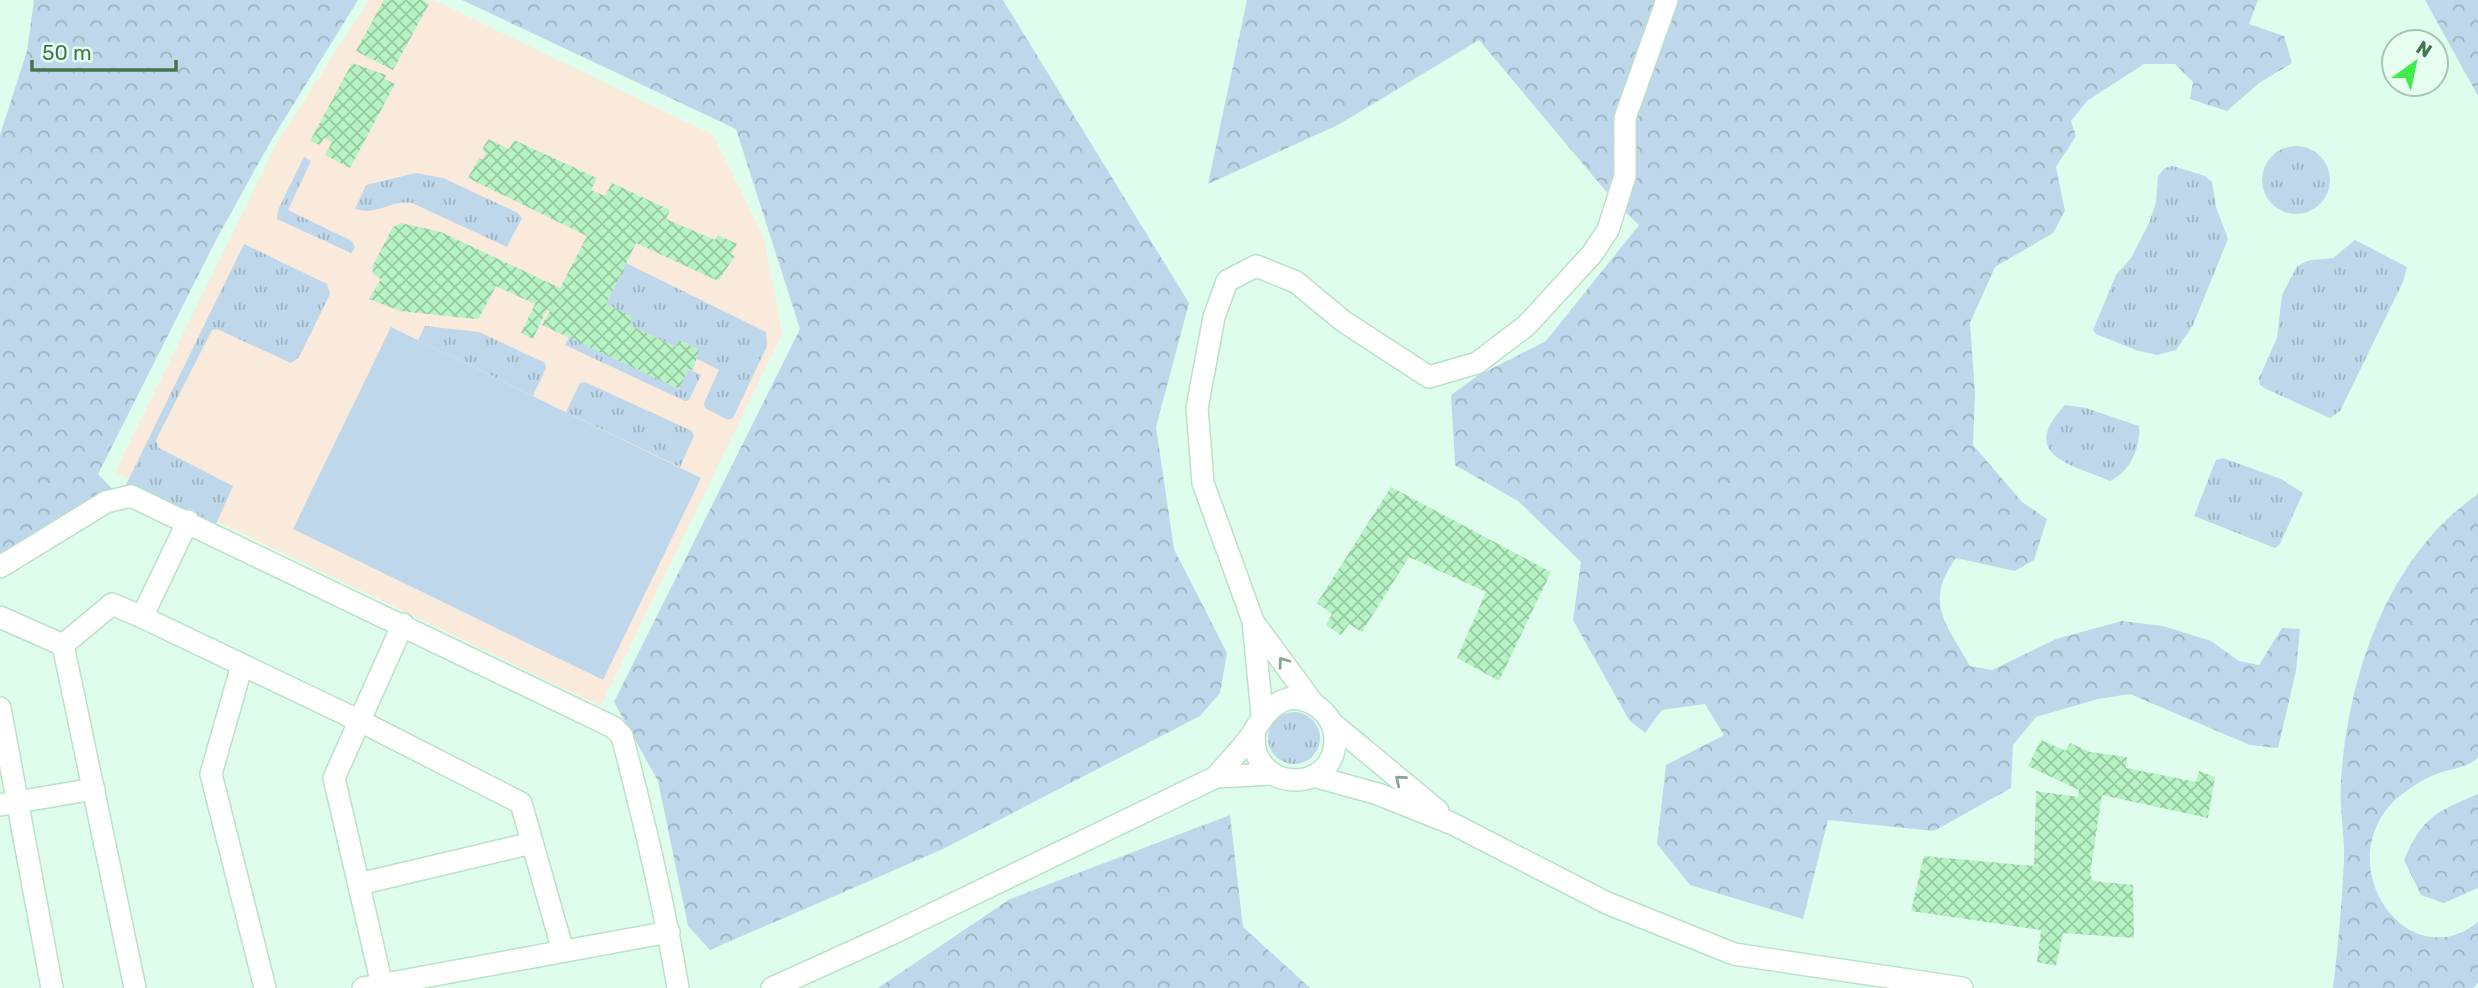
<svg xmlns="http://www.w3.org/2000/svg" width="2478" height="988" viewBox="0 0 2478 988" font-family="Rubik,sans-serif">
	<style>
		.education { fill: #f9eadc }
		.grass { fill: url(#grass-tufts) }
		.forest { fill: url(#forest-crowns) }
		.pitch { fill: #bed7ea }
		.building { fill: url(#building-cross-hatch) }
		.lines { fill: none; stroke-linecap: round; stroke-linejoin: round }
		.street-casing { stroke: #bbe1c7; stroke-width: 24 }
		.street { stroke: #fff; stroke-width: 21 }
		.oneway { stroke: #87a58d }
	</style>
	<defs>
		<pattern id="grass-tufts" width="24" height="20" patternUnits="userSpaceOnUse" patternTransform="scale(1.75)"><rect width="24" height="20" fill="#bed7ea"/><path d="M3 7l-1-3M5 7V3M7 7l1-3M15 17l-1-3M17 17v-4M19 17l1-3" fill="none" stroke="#9cb3c0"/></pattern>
		<pattern id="forest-crowns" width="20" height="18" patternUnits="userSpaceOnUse" patternTransform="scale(1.75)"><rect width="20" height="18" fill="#bed7ea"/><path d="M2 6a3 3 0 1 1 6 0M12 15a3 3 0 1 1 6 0" fill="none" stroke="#9cb3c0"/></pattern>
		<pattern id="building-cross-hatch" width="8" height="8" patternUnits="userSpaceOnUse" patternTransform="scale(1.75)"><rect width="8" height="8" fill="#b6f3c4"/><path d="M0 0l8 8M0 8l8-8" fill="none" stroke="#96c9a2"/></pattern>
	</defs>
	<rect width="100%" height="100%" fill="#dffded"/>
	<path class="education" d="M 369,0 L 434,0 L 713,135 L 764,238 L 782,334 L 601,706 L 115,472 L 278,141 Z"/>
	<g class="grass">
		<circle cx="2296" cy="180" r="34"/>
		<path d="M 304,157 L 311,161 L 288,210 L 352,241 L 355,248 L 351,253 L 277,219 L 278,210 Z"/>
		<path d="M 2173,166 L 2205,176 L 2212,182 L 2216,207 L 2228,239 L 2193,325 L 2176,350 L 2157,355 L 2136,350 L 2096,334 L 2093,330 L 2116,275 L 2131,258 L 2149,223 L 2156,203 L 2158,176 L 2165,168 Z"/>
		<path d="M 416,173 L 443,178 L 518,213 L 522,218 L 507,247 L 412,203 C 392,199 377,216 355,209 L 366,185 Z"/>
		<path d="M 2355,240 L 2407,267 L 2403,282 L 2340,411 L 2330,418 L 2266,389 L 2260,385 L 2259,378 L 2277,338 L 2282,295 L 2297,266 L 2310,260 L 2333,258 Z"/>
		<path d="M 244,244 L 327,284 L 330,294 L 299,357 L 291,363 L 217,329 L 212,330 L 156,440 L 159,448 L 233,486 L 212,533 L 120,497 Z"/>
		<path d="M 626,263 L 766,332 L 767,346 L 733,418 L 728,420 L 705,408 L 704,403 L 719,370 L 695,358 L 699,350 L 680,340 L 676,347 L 629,325 L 633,317 L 606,304 Z"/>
		<path d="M 425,326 L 479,332 L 545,363 L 546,368 L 533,396 L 418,340 Z"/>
		<path d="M 569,337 L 679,389 L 689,369 L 701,375 L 689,400 L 685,401 L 565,345 Z"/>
		<path d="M 585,382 L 692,431 L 694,436 L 680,467 L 566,412 L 580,383 Z"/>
		<path d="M 2065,405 L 2086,408 L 2139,426 C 2141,447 2130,472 2110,481 C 2075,465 2016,457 2065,405 Z"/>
		<path d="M 2223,458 L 2281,479 L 2303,493 L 2280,544 L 2275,548 L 2194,516 L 2216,460 Z"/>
		<circle cx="1294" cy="738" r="26"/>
	</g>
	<g class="forest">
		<path d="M 34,0 L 358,0 L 272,139 L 216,240 L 98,474 L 120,497 L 0,553 L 0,135 L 27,51 Z"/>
		<path d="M 462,0 L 1003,0 L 1189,303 L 1156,427 L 1174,549 L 1227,653 L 1220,693 L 1200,716 L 943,849 L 710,950 L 688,926 L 658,781 L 614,702 L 800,329 L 736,129 Z"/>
		<path d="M 1247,0 L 2258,0 L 2249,24 L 2284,36 L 2292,63 L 2259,83 L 2227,111 L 2190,99 L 2193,82 L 2175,64 L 2144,64 L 2087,101 L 2071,121 L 2076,136 L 2056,167 L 2065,211 L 2053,233 L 1995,267 L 1970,323 L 1975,393 L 1973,445 L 2022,502 L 2047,519 L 2034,560 L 2015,571 L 1956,558 C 1923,603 1947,624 1970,666 L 1992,670 L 2056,639 L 2122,621 L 2163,626 L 2211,641 L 2239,661 L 2259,665 L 2282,628 L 2300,629 L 2296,671 L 2278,748 L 2250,745 L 2130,694 L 2098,699 L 2036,717 L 2013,745 L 2011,788 L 1934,831 L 1828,820 L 1803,919 L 1690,885 L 1657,844 L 1666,765 L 1724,735 L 1705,704 L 1662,710 L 1645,733 L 1629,720 L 1573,620 L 1581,562 L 1518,501 L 1455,465 L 1451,395 L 1477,376 L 1546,341 L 1639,225 L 1614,201 L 1479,40 L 1338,125 L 1208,184 Z"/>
		<path d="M 2425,0 L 2478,0 L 2478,96 Z"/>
		<path d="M 2478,494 L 2478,758 C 2465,768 2455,768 2439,773 C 2424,778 2406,790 2394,801 C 2329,866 2408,979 2478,922 L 2478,983 L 2473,988 L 2333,988 C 2338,946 2342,904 2344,861 C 2345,835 2339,808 2341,782 C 2348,676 2387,557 2478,494 Z"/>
		<path d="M 2478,794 L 2478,888 L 2444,903 L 2421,895 L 2404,860 C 2423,816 2436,812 2478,794 Z"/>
		<path d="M 1230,815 L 1243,927 L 1310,988 L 878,988 L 1010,899 Z"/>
	</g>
	<path class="pitch" d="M 391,327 L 701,478 L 603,680 L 293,529 Z"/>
	<g class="building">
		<path d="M 384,0 L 423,0 L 429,4 L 393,70 L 356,51 Z"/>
		<path d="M 352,63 L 386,75 L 384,79 L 395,84 L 350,168 L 325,155 L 332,142 L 324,138 L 320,145 L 310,141 Z"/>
		<path d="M 488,139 L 509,149 L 514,140 L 597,178 L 591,190 L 605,196 L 612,183 L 670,210 L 666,219 L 715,240 L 718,235 L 737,244 L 731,254 L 735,256 L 718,281 L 636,243 L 606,304 L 633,317 L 629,325 L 676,347 L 679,340 L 699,350 L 693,370 L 689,369 L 679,389 L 542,325 L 550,311 L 547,309 L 533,339 L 521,333 L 535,304 L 496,286 L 479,318 L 475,319 L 400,311 L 369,299 L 381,279 L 373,274 L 372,267 L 393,227 L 401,223 L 441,232 L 560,288 L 587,236 L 468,178 L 479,158 L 482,160 L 486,153 L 482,150 Z"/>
		<path d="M 1391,487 L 1551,572 L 1499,681 L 1457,658 L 1486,592 L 1409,557 L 1362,632 L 1349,624 L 1341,635 L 1326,625 L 1332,614 L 1317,603 Z"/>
		<path d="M 2041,740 L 2066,751 L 2070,743 L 2090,752 L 2127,757 L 2126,768 L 2196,782 L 2199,771 L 2215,777 L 2208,818 L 2102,795 L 2090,874 L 2093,881 L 2133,885 L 2134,938 L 2063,933 L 2056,966 L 2037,962 L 2041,930 L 1911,911 L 1924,856 L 2034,866 L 2036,791 L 2078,797 L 2079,790 L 2028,766 Z"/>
	</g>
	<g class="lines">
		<g class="street-casing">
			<g id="street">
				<path d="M 0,567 L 106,502 L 131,496 L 613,727 L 622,736 C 644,820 664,903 678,988"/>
				<path d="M 0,617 L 63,645 L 135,988"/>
				<path d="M 142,617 L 360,721 L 521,803 L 563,951"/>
				<path d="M 1254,623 L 1313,703"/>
				<path d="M 63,645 L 112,604 L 142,617 L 188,521"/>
				<path d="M 242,665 L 211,774 L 265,988"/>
				<path d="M 0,708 L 52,988"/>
				<path d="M 1262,714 L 1253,621 L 1203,483 L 1197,408 L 1214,317 L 1227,281 L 1256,266 L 1296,282 L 1343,321 L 1429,377 L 1477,363 L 1527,325 L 1592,254 L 1608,230 L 1625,176 L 1625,118 L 1667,0"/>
				<path d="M 1332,723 L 1438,811"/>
				<path d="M 1313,776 L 1378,794 L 1453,824 L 1607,903 L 1734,954 L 1962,988"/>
				<path d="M 1216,777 C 1228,762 1244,747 1254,731 C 1268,707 1288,686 1318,707 C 1328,714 1335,726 1335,739 C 1336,797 1245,793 1255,729"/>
				<path d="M 0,805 L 94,789"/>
				<path d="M 359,884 L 532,843"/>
				<path d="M 382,985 L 334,778 L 403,624"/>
				<path d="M 363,988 L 669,932"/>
				<path d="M 772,988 L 889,935 L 1216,777 L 1272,774"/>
			</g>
		</g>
		<use href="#street" class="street"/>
	</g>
	<defs><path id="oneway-chevron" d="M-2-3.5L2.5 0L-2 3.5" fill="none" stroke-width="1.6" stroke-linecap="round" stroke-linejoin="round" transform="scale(1.75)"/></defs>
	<g class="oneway">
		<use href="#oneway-chevron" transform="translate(1283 662) rotate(-126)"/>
		<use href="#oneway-chevron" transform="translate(1400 780) rotate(-140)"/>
	</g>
	<g transform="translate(2415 63) rotate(33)"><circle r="33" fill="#e6fff1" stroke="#a6c7b0" stroke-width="2"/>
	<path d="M0-5L12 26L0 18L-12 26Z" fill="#40eb4a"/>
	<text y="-10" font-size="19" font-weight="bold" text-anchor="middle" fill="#46744f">N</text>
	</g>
	<path d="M32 60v10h144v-10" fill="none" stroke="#46744f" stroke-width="3.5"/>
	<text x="42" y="60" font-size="21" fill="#46744f" stroke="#e6fff1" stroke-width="5" paint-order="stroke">50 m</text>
</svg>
